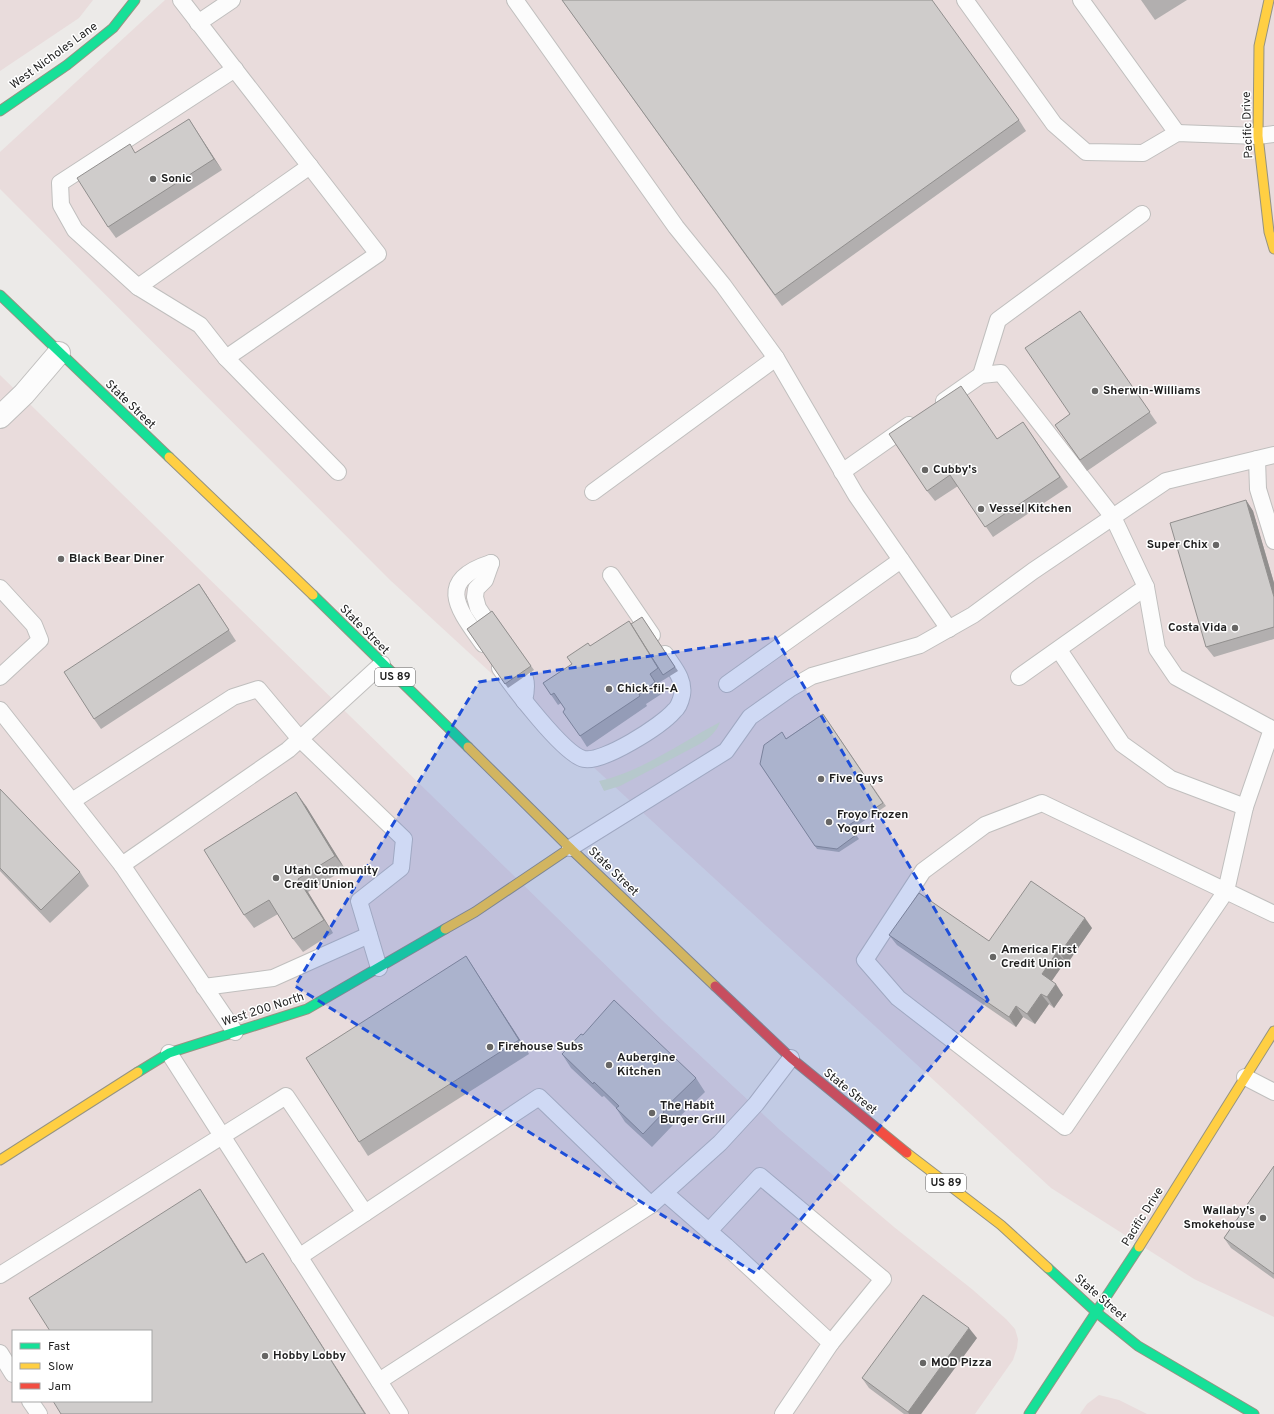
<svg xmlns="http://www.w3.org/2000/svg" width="1274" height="1414" viewBox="0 0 1274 1414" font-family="Overpass,sans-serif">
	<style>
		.commercial { fill: #e9dcdc; fill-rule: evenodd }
		.grass { fill: #dde6ca }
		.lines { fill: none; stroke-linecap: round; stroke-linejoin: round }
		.lane-casing { stroke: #c0bfbe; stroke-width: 18 }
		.street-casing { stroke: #c0bfbe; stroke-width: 24 }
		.fast-casing { stroke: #959382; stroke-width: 11 }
		.slow-casing { stroke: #959382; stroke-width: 11 }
		.jam-casing { stroke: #959382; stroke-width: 11 }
		.lane { stroke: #fcfcfc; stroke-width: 16 }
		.street { stroke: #fcfcfc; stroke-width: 22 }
		.fast { stroke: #16e098; stroke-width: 9 }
		.slow { stroke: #ffcf43; stroke-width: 9 }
		.jam { stroke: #f24e42; stroke-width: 9 }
		.wall { fill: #b2afaf }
		.shaded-wall { fill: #918f8e }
		.building { fill: #cfcccb; stroke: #918f8e }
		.marked { fill: #1d4ed8; fill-opacity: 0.2; stroke: #1d4ed8; stroke-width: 3; stroke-dasharray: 8 5; stroke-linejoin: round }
		.poi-dot { fill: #676665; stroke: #fff; stroke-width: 1.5 }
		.labels { text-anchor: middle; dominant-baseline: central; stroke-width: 3; stroke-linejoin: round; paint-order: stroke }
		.shield { fill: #fff; stroke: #626262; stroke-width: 1 }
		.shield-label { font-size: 11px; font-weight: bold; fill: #1f1f1f }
		.street-label { font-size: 12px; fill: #1f1f1f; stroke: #fff }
		.poi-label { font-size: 12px; font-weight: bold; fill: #1f1f1f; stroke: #fff; text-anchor: start }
	</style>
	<rect width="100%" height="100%" fill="#eceae8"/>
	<g class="commercial">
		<path d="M 0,0 L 93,0 L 79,18 L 0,71 Z"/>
		<path d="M 165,0 L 1274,0 L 1274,1317 L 1194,1279 L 1051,1188 L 390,580 L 0,189 L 0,152 Z"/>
		<path d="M 0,375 L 663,1021 L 780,1130 L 894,1227 L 973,1290 L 1006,1319 L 1015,1329 L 1018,1339 L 1017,1348 L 1013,1360 L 975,1414 L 0,1414 ZM 13,1331 L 151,1331 L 151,1401 L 13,1401 Z"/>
		<path d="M 1099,1395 L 1119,1400 L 1147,1414 L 1080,1414 L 1087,1404 Z"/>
	</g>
	<path class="grass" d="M 720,722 C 716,733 708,739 698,745 L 620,786 L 604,791 L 599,781 C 641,772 682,742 720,722 Z"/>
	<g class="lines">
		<g class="lane-casing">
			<g id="lane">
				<path d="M 181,0 L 378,254 L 226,358 L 338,472"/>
				<path d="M 515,0 L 676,227 L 723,285 L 776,358 L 856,495 L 949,629"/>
				<path d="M 965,0 L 1054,124 L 1086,152 L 1143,153 L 1177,133 L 1258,136 L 1274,134"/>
				<path d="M 1081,0 L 1177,133"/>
				<path d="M 198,23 L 232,0"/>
				<path d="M 235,69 L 60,183 L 61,205 L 75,230 L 138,287 L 310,166"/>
				<path d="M 138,287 L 200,325 L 226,358"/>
				<path d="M 981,375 L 998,320 L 1142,214"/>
				<path d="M 944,401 L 981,375 L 1001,373 L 1113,517 L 1146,587 L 1157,649 L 1176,677 L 1272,729 L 1245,807 L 1226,891 L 1065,1127 L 898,998 L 865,960 L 923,871 L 985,825 L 1042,803 L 1274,914"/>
				<path d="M 1257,459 L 1258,489 L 1274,541"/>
				<path d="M 842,472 L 909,425"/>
				<path d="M 593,492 L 776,358"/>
				<path d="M 491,563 L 485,580 L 476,589 L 475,597 L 478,608 L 496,635"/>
				<path d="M 611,575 L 652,635"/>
				<path d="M 0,588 L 34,625 L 40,640 L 0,677"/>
				<path d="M 483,644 C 459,610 434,581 491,563"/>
				<path d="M 1059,650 L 1122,744 L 1171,779 L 1245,807"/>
				<path d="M 513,659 C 525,675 529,680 524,701"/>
				<path d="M 500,668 C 512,686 564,755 584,759 C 603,763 661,726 674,711 C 678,708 681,700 682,695 C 685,679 673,667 665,654"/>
				<path d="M 1019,677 L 1146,587"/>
				<path d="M 727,684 L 901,560"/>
				<path d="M 0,710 L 122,865 L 288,750 L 382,664"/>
				<path d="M 72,801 L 233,697 L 258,689 L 300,739 L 404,839 L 401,868 L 359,901 L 379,968"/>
				<path d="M 570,848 L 726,751 L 750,717 L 791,688 L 812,676 L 920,645 L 973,615 L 1033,571 L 1166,481 L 1274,455"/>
				<path d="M 122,865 L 235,1032"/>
				<path d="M 204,987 L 273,978 L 369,935"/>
				<path d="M 169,1053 L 400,1414"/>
				<path d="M 1245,1077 L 1274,1092"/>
				<path d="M 665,1193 L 726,1246 L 831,1343 L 783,1414"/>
				<path d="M 709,1231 L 760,1176 L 883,1279 L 831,1343"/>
				<path d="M 299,1257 L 539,1097 L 651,1205"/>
				<path d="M 0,1275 L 286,1096 L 365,1213"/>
				<path d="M 0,1353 L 13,1374"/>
				<path d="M 379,1381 L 651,1205 L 720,1143 L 756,1104 L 791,1058"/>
				<path d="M 30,1401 L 39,1414"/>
			</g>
		</g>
		<g class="street-casing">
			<path id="street" d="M 0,417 L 24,394 L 59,353"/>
		</g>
		<g class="fast-casing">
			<g id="fast">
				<path d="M 0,111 L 67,65 L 113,28 L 135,0"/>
				<path d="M 0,295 L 169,457"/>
				<path d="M 313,595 L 468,747"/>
				<path d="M 138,1072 L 169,1053 L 307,1009 L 445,929"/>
				<path d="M 1048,1268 L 1096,1312 L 1138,1346 L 1254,1414"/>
				<path d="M 1029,1414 L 1139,1247"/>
			</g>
		</g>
		<g class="slow-casing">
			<g id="slow">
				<path d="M 1269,0 L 1259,46 L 1258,136 L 1269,232 L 1274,249"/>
				<path d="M 169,457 L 313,595"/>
				<path d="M 468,747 L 570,848 L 715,986"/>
				<path d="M 445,929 L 475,912 L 570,848"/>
				<path d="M 907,1153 L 1001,1225 L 1048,1268"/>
				<path d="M 0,1160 L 138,1072"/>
				<path d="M 1139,1247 L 1274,1031"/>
			</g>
		</g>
		<g class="jam-casing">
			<path id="jam" d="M 715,986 L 791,1058 L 907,1153"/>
		</g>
		<use href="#lane" class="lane"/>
		<use href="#street" class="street"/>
		<use href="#fast" class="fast"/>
		<use href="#slow" class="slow"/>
		<use href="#jam" class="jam"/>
	</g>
	<g class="wall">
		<path d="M 562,0 L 1019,120 L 1026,131 L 782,306 Z"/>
		<path d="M 1141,0 L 1187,0 L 1155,20 Z"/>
		<path d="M 189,119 L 222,170 L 116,238 L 108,227 L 136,153 Z"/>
		<path d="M 1080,311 L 1157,423 L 1087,471 L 1055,425 L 1070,414 Z"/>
		<path d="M 1023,422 L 1068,487 L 993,537 L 958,486 L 935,501 L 927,491 L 997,439 Z"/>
		<path d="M 1246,500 L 1253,511 L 1274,583 L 1274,639 L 1214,657 L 1206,647 Z"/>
		<path d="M 199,584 L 236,641 L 101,729 L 94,719 Z"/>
		<path d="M 492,611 L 534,670 L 508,688 L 467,629 Z"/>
		<path d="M 642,617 L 678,671 L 657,684 L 663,693 L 646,704 L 647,706 L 587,747 L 580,736 L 565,709 L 561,703 L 558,705 L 543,683 L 572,664 L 590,646 L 633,628 Z"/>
		<path d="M 823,714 L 886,806 L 852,829 L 859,839 L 839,852 L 817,849 L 760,764 L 787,738 Z"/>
		<path d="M 0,789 L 80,872 L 89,886 L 50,923 L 0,871 Z"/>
		<path d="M 306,806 L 345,869 L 308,892 L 333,933 L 303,952 L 293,939 L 278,914 L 254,928 L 244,915 Z"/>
		<path d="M 1092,928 L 1067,964 L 1065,962 L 1051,981 L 1063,995 L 1054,1008 L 1049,1004 L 1035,1024 L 1023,1017 L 1016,1027 L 897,945 L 889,935 L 989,941 Z"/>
		<path d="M 466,956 L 529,1054 L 368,1156 L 359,1142 Z"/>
		<path d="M 562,1054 L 696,1078 L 705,1092 L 672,1124 L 673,1125 L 652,1147 L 625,1122 L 616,1108 L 604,1096 L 602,1097 L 571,1068 Z"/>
		<path d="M 1274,1166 L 1274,1279 L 1231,1248 L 1224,1238 Z"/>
		<path d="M 977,1338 L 921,1414 L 904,1414 L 869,1388 L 862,1378 Z"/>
	</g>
	<g class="shaded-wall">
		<path d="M 189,119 L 196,130 L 222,170 L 214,159 Z"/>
		<path d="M 1246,500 L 1253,511 L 1274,583 L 1274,597 Z"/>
		<path d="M 199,584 L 206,594 L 236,641 L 229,630 Z"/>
		<path d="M 296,792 L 306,806 L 345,869 L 335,856 Z"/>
		<path d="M 298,879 L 308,892 L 333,933 L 324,920 Z"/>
		<path d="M 1085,918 L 1092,928 L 1067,964 L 1060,953 Z"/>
		<path d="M 1057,952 L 1065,962 L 1049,985 L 1042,974 Z"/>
		<path d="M 466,956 L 529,1054 L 519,1040 Z"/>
		<path d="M 1056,984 L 1063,995 L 1054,1008 L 1047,997 Z"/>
		<path d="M 1041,994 L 1049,1004 L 1035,1024 L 1027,1014 Z"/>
		<path d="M 1016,1006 L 1023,1017 L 1016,1027 L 1009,1017 Z"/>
		<path d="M 200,1189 L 209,1203 L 256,1277 L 246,1263 Z"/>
		<path d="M 263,1253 L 272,1267 L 366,1414 L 365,1414 Z"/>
		<path d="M 969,1328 L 977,1338 L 921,1414 L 909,1414 L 908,1412 Z"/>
	</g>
	<g class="building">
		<path d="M 562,0 L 932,0 L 1019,120 L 775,295 Z"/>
		<path d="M 189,119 L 214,159 L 108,227 L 77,178 L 130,144 L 135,153 Z"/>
		<path d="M 1080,311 L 1150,412 L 1080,460 L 1055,425 L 1070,414 L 1025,348 Z"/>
		<path d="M 961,386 L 997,439 L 1023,422 L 1060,477 L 985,527 L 950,475 L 927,491 L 889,434 Z"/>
		<path d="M 1246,500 L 1274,597 L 1274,627 L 1206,647 L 1170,523 Z"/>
		<path d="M 199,584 L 229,630 L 94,719 L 64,672 Z"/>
		<path d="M 492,611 L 531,666 L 505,684 L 467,629 Z"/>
		<path d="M 642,617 L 675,667 L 663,675 L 631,624 Z"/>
		<path d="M 629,621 L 658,668 L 650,674 L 655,682 L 639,694 L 640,696 L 580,736 L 563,712 L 565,709 L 554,693 L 551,695 L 543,683 L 572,664 L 567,657 L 588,643 L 590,646 Z"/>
		<path d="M 823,714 L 883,803 L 849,825 L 856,835 L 837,849 L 815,846 L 760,764 L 764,745 L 782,732 L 786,739 Z"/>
		<path d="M 0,789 L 80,872 L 41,910 L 0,868 Z"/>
		<path d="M 296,792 L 335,856 L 298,879 L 324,920 L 293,939 L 269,900 L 244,915 L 204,850 Z"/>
		<path d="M 1031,881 L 1085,918 L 1060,953 L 1057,952 L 1042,974 L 1056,984 L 1047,997 L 1041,994 L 1027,1014 L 1016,1006 L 1009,1017 L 889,935 L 919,893 L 989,941 Z"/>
		<path d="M 466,956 L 519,1040 L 359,1142 L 306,1058 Z"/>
		<path d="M 614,1000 L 696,1078 L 663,1110 L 664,1112 L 643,1134 L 616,1108 L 619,1106 L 594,1082 L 593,1084 L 562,1054 L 581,1034 L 583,1035 Z"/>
		<path d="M 1274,1166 L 1274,1274 L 1224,1238 Z"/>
		<path d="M 200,1189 L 246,1263 L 263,1253 L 365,1414 L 61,1414 L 53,1401 L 151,1401 L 151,1331 L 50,1331 L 29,1298 Z"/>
		<path d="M 923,1295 L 969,1328 L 908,1412 L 862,1378 Z"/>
	</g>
	<path class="marked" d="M 775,637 L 988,1000 L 755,1273 L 295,986 L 479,682 Z"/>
	<g class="poi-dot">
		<circle cx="153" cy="179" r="4"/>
		<circle cx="1095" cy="391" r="4"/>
		<circle cx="925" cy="470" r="4"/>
		<circle cx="981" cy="509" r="4"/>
		<circle cx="1216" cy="545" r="4"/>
		<circle cx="61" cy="559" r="4"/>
		<circle cx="1235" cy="628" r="4"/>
		<circle cx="609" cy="689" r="4"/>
		<circle cx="821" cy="779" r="4"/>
		<circle cx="829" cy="822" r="4"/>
		<circle cx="276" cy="878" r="4"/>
		<circle cx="993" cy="957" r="4"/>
		<circle cx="490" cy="1047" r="4"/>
		<circle cx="609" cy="1065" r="4"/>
		<circle cx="652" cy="1113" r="4"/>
		<circle cx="1263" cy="1218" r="4"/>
		<circle cx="265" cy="1356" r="4"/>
		<circle cx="923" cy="1363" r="4"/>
	</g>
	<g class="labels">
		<g class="shield">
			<rect x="375" y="668" width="40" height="18" rx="3"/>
			<rect x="926" y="1174" width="40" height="18" rx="3"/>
		</g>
		<g class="shield-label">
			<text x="395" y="677">US 89</text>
			<text x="946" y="1183">US 89</text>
		</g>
		<g class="street-label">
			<text transform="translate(54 56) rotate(-36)">West Nicholes Lane</text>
			<text transform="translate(1248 125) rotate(-92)">Pacific Drive</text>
			<text transform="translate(130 405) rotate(44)">State Street</text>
			<text transform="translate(364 630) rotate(45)">State Street</text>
			<text transform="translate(613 872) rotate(44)">State Street</text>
			<text transform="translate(263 1010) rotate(-18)">West 200 North</text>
			<text transform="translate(850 1092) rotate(39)">State Street</text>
			<text transform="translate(1143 1217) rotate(-58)">Pacific Drive</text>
			<text transform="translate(1100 1298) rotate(41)">State Street</text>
		</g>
		<g class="poi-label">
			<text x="161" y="179">Sonic</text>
			<text x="1103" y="391">Sherwin-Williams</text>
			<text x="933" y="470">Cubby's</text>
			<text x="989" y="509">Vessel Kitchen</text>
			<text x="1208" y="545" text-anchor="end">Super Chix</text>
			<text x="69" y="559">Black Bear Diner</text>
			<text x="1227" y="628" text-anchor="end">Costa Vida</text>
			<text x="617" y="689">Chick-fil-A</text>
			<text x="829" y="779">Five Guys</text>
			<text x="837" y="815">Froyo Frozen<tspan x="837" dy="14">Yogurt</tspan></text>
			<text x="284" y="871">Utah Community<tspan x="284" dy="14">Credit Union</tspan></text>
			<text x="1001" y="950">America First<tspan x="1001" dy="14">Credit Union</tspan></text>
			<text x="498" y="1047">Firehouse Subs</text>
			<text x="617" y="1058">Aubergine<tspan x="617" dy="14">Kitchen</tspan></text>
			<text x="660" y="1106">The Habit<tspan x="660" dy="14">Burger Grill</tspan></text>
			<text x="1255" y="1211" text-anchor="end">Wallaby's<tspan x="1255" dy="14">Smokehouse</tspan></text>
			<text x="273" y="1356">Hobby Lobby</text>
			<text x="931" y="1363">MOD Pizza</text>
		</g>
	</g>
	<rect x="12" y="1330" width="140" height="72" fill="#ffffff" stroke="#a5a5a5"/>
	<rect x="20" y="1343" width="20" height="6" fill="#16e098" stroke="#a5a5a5"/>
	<text x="48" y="1350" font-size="12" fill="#1f1f1f">Fast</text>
	<rect x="20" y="1363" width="20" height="6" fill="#ffcf43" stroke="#a5a5a5"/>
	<text x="48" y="1370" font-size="12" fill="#1f1f1f">Slow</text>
	<rect x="20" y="1383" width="20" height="6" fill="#f24e42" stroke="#a5a5a5"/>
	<text x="48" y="1390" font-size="12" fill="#1f1f1f">Jam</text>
</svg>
